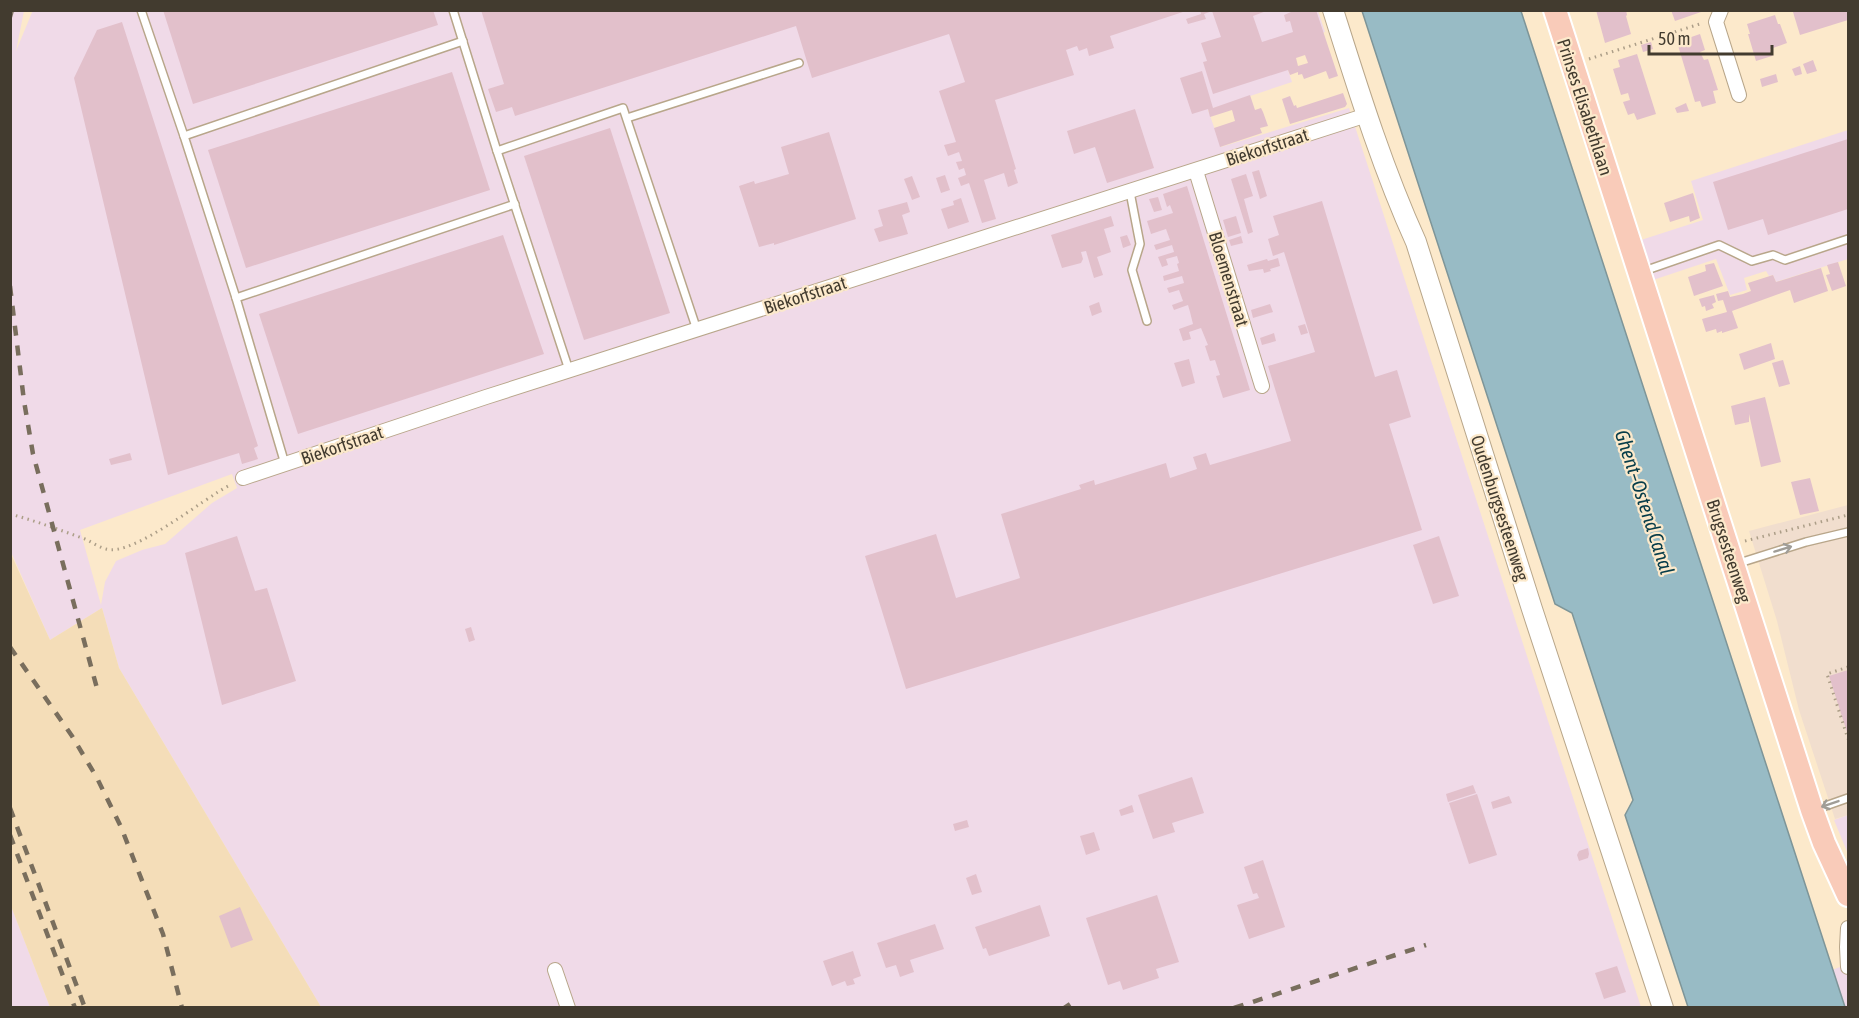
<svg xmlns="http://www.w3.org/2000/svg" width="1859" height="1018" viewBox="0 0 1859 1018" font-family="'Asap Condensed',sans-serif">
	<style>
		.commercial { fill: #f1dece }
		.industrial { fill: #f0dae8; fill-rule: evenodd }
		.built { fill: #f4ddb8 }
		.water { fill: #98bbc5; stroke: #7e9598; stroke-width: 1.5 }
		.building { fill: #e2c0cb; fill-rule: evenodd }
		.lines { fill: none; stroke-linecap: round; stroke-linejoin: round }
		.lane-casing { stroke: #b8a68a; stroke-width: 10 }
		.street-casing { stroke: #b8a68a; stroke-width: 16 }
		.secondary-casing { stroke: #b8a68a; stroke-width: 22 }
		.primary-casing { stroke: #fff; stroke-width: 26 }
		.path { stroke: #ac9e88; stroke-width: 3; stroke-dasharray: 1.5 4.5; stroke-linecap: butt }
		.lane { stroke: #fff; stroke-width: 7 }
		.street { stroke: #fff; stroke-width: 14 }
		.secondary { stroke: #fff; stroke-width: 20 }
		.primary { stroke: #f9cbb9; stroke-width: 22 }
		.rail { stroke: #796e5d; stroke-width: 4.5; stroke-dasharray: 10 10; stroke-linecap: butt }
		.oneway { stroke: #a09d97 }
		.labels { text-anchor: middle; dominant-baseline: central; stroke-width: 4.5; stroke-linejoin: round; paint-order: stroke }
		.street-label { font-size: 18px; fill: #423b2f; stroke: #fce9cb }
		.water-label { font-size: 20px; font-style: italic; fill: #073d4a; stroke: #fce9cb }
	</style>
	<rect width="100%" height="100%" fill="#fce9cb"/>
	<path class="commercial" d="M 1848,505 L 1848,815 L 1835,819 L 1799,710 L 1777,621 L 1749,531 Z"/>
	<g class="industrial">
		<path d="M 33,10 L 1318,11 L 1325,32 L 1280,46 L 1292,82 L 1208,110 L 1221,147 L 1349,108 L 1641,1007 L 321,1007 L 119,668 L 102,608 L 50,640 L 11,552 L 10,11 L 24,11 L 16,51 ZM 232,474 L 237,488 L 212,503 L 165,544 L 142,550 L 116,561 L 105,582 L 101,605 L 80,530 Z"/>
		<path d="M 1848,130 L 1848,259 L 1776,282 L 1773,275 L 1769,276 L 1766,271 L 1744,278 L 1747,290 L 1730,295 L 1716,259 L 1653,280 L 1641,240 L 1703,220 L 1691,181 Z"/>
		<path d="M 1848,815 L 1848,854 L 1834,820 Z"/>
		<path d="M 11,906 L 50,1007 L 11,1007 Z"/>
		<path d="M 1848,964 L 1848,1007 L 1845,1007 L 1832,970 Z"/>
	</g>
	<path class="built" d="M 10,552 L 50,640 L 102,608 L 119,668 L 321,1007 L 50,1007 L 11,906 Z"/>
	<path class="water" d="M 1362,11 L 1521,11 L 1845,1007 L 1688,1007 L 1625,815 L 1633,800 L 1572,613 L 1555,604 Z"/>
	<g class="building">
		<path d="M 163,10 L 433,10 L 438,25 L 193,104 Z"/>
		<path d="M 481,10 L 1186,10 L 1186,11 L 1110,36 L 1114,48 L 1089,56 L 1087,48 L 1079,51 L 1077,46 L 1066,50 L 1074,75 L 995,100 L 1016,169 L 1014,170 L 1018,183 L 1008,187 L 1004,173 L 984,180 L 996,219 L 982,223 L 969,183 L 961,186 L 958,178 L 966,175 L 964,168 L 959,170 L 956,162 L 962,161 L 959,152 L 948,156 L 944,145 L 956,142 L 939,91 L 965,82 L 949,34 L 812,78 L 796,26 L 515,116 L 512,107 L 496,112 L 488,89 L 504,84 Z"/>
		<path d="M 1200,10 L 1269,10 L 1253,16 L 1262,42 L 1293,32 L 1290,21 L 1286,22 L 1284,15 L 1291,12 L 1290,10 L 1316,10 L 1338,76 L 1329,79 L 1326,71 L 1304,79 L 1302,74 L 1298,75 L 1298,72 L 1290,75 L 1288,70 L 1213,94 L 1203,62 L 1207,61 L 1201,43 L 1221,37 L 1212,11 L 1204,14 L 1206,19 L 1188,24 L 1186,19 L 1201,14 ZM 1305,55 L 1308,63 L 1298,66 L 1296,58 Z"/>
		<path d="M 1596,10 L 1626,10 L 1627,15 L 1626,16 L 1631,34 L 1605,43 Z"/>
		<path d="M 1671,10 L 1701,10 L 1701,12 L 1675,21 Z"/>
		<path d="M 1798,10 L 1848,10 L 1848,20 L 1800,35 L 1793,12 Z"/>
		<path d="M 1775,15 L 1778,24 L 1780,24 L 1787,43 L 1770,49 L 1772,56 L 1756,61 L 1748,34 L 1750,34 L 1747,24 Z"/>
		<path d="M 122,22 L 258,446 L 254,448 L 258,459 L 242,464 L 239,453 L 168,475 L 74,78 L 97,30 Z"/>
		<path d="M 1700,34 L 1705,50 L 1700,52 L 1704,60 L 1708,59 L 1718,90 L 1713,91 L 1716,103 L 1702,107 L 1700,101 L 1695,102 L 1677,42 Z"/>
		<path d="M 1651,42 L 1653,49 L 1643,52 L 1641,45 Z"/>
		<path d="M 1637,54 L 1656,114 L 1637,120 L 1634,113 L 1628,115 L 1623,102 L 1630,100 L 1628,93 L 1621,95 L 1613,69 L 1620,67 L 1618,60 Z"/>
		<path d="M 1813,60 L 1817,71 L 1807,74 L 1803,64 Z"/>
		<path d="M 1800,66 L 1802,74 L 1795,76 L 1792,69 Z"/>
		<path d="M 1202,71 L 1213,108 L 1250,95 L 1255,110 L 1261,108 L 1263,112 L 1268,126 L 1260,128 L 1262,133 L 1220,147 L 1214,128 L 1235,121 L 1232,110 L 1210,117 L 1208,109 L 1192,114 L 1180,78 Z"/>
		<path d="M 452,72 L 490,190 L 246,268 L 208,150 Z"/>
		<path d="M 1776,74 L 1778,82 L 1762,87 L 1760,79 Z"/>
		<path d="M 1343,93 L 1347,104 L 1345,107 L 1290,124 L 1282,99 L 1290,96 L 1294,106 L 1296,105 L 1297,108 Z"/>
		<path d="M 1686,103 L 1689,111 L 1677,113 L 1675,108 Z"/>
		<path d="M 1135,109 L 1154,168 L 1107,183 L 1095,147 L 1074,154 L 1067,131 Z"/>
		<path d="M 610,128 L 670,313 L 584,340 L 524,156 Z"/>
		<path d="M 829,132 L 856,219 L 774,245 L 774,243 L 759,247 L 739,186 L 754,181 L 755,184 L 789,174 L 781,147 Z"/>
		<path d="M 1848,139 L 1848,209 L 1768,235 L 1763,219 L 1728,230 L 1713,182 Z"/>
		<path d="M 1259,170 L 1267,196 L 1260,199 L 1252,172 Z"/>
		<path d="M 1246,174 L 1253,196 L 1244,199 L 1253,232 L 1248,234 L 1231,179 Z"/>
		<path d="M 945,175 L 950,190 L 941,193 L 936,178 Z"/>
		<path d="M 912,176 L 920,197 L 912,200 L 904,179 Z"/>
		<path d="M 1187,186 L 1250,390 L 1223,398 L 1216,376 L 1220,375 L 1215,360 L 1210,361 L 1205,346 L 1208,345 L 1201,328 L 1189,332 L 1191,339 L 1183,341 L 1179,329 L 1193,324 L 1190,312 L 1188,305 L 1174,310 L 1172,305 L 1183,301 L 1179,290 L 1169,293 L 1167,288 L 1184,283 L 1182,276 L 1164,281 L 1163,276 L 1179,271 L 1177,264 L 1179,263 L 1177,256 L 1166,259 L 1168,265 L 1162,267 L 1158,257 L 1174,252 L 1172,245 L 1156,250 L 1154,245 L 1170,240 L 1166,229 L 1151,234 L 1147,221 L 1173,213 L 1170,205 L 1167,207 L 1163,194 Z"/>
		<path d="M 1693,193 L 1700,218 L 1690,222 L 1689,216 L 1670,222 L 1664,203 Z"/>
		<path d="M 1158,197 L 1162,210 L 1154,212 L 1149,199 Z"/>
		<path d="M 961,198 L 969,222 L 948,229 L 941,209 L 954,205 L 953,201 Z"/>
		<path d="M 1322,201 L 1375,377 L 1397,370 L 1411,417 L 1389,424 L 1422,530 L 906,689 L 865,556 L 936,534 L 956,598 L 1020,578 L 1001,514 L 1081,489 L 1079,485 L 1094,480 L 1095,485 L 1166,463 L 1170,478 L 1197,469 L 1193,457 L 1206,453 L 1210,465 L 1291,441 L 1268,366 L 1315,352 L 1284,252 L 1273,256 L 1268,239 L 1279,235 L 1273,216 Z"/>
		<path d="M 907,202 L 910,212 L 902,215 L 908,234 L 879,242 L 874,229 L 883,226 L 878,210 Z"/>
		<path d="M 1111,216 L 1114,226 L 1104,229 L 1111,252 L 1097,257 L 1103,275 L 1094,278 L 1086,251 L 1081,252 L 1083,259 L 1081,263 L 1062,268 L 1051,235 Z"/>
		<path d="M 1236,216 L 1241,233 L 1228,237 L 1223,220 Z"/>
		<path d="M 503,235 L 544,354 L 298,434 L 259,314 Z"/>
		<path d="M 1127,235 L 1131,245 L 1123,248 L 1120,237 Z"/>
		<path d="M 1241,236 L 1243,243 L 1231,246 L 1229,240 Z"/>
		<path d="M 1278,258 L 1280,266 L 1270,269 L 1271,271 L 1264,273 L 1263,269 L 1249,271 L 1247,265 L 1267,259 L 1268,261 Z"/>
		<path d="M 1838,262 L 1846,286 L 1832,291 L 1826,275 L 1830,274 L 1827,265 Z"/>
		<path d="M 1714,263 L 1723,286 L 1694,296 L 1688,277 L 1706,271 L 1705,265 Z"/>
		<path d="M 1821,268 L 1828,291 L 1794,303 L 1790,290 L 1732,311 L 1738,328 L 1722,333 L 1722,331 L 1717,333 L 1716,329 L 1706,332 L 1702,319 L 1727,312 L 1723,300 L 1718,301 L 1716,294 L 1728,291 L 1730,297 L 1743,294 L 1751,291 L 1748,283 L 1773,275 L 1776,282 Z"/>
		<path d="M 1714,295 L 1716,302 L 1712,304 L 1714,308 L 1706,311 L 1705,306 L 1702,307 L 1699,299 Z"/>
		<path d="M 1099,302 L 1102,312 L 1092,316 L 1089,306 Z"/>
		<path d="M 1270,304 L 1273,312 L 1253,318 L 1251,310 Z"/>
		<path d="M 1305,324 L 1308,333 L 1301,335 L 1298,326 Z"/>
		<path d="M 1274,333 L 1276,341 L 1262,345 L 1260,338 Z"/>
		<path d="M 1771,343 L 1775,359 L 1744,370 L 1739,354 Z"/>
		<path d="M 1189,359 L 1195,383 L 1182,387 L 1174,363 Z"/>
		<path d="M 1783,360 L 1790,384 L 1779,387 L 1772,363 Z"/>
		<path d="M 1765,397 L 1781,462 L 1761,467 L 1749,414 L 1749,422 L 1735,425 L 1731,406 Z"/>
		<path d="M 130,453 L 132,460 L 111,465 L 109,459 Z"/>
		<path d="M 1810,478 L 1819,511 L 1800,515 L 1791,482 Z"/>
		<path d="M 237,536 L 255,591 L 267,588 L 296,681 L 222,705 L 185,553 Z"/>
		<path d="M 1439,536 L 1459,596 L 1433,604 L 1413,545 Z"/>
		<path d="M 471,627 L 475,640 L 469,642 L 465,629 Z"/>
		<path d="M 1848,670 L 1848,735 L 1829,676 Z"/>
		<path d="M 1192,777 L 1204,813 L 1172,823 L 1175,832 L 1153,839 L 1138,795 Z"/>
		<path d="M 1473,785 L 1476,793 L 1448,802 L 1446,794 Z"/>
		<path d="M 1477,794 L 1497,855 L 1469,864 L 1449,803 Z"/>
		<path d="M 1509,796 L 1512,803 L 1493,809 L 1491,802 Z"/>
		<path d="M 1132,805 L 1134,812 L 1121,816 L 1119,810 Z"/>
		<path d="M 967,820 L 969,827 L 955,831 L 953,824 Z"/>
		<path d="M 1094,832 L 1100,850 L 1086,855 L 1080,836 Z"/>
		<path d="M 1588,848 L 1589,854 L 1588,858 L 1579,861 L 1577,855 L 1579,851 Z"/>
		<path d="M 1263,860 L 1285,927 L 1249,939 L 1237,905 L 1259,898 L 1257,893 L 1253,894 L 1244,867 Z"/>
		<path d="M 976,874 L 982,892 L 972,895 L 966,878 Z"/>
		<path d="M 1157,895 L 1179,962 L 1156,969 L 1159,978 L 1123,990 L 1120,981 L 1108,985 L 1086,918 Z"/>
		<path d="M 1040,905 L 1050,936 L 989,956 L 986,948 L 983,949 L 975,927 Z"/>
		<path d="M 240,907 L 253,940 L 231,948 L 219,916 Z"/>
		<path d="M 935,924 L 944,949 L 910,960 L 914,972 L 900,977 L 896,965 L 886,968 L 877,943 Z"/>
		<path d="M 853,951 L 861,976 L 853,979 L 855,984 L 847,986 L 845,981 L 832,986 L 823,961 Z"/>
		<path d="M 1617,966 L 1626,992 L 1604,999 L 1595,973 Z"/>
	</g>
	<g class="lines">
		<g class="lane-casing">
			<g id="lane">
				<path d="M 141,10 L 184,136"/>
				<path d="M 453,10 L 497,151 L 623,108 L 697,330"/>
				<path d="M 627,118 L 799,63"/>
				<path d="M 497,151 L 569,370"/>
				<path d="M 1130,192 L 1140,244 L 1132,270 L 1147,321"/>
				<path d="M 1644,271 L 1719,245 L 1752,261 L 1773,255 L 1785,260 L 1848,239"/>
				<path d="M 236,298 L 515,204"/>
				<path d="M 285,464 L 236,298 L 184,136 L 463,41"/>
				<path d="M 1736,564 L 1806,542 L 1848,532"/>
				<path d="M 1814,810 L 1848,798"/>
			</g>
		</g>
		<g class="street-casing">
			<g id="street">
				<path d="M 1721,10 L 1716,22 L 1739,95"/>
				<path d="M 1196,171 L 1262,386"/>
				<path d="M 243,478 L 486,397 L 1367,115"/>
				<path d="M 1848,928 L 1847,947 L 1848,967"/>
				<path d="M 555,970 L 568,1008"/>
			</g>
		</g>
		<g class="secondary-casing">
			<path id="secondary" d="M 1333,10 C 1358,89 1382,167 1416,242 L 1532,609 L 1663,1008"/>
		</g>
		<g class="primary-casing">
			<path id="primary" d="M 1555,10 L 1812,810 L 1824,843 L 1848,895"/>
		</g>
		<g class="path">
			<path d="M 1589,59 L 1703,23"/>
			<path d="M 10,514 C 36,521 60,530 85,539 C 92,542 98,547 106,549 C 133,557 204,498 230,485"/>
			<path d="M 1745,541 L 1848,515"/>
			<path d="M 1848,667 L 1827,674 L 1848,739"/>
		</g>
		<use href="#lane" class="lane"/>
		<use href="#street" class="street"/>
		<use href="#secondary" class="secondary"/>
		<use href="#primary" class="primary"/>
		<g class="rail">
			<path d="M 10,17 L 12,10"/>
			<path d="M 10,286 L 24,401 L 33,454 L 98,692"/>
			<path d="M 10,647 L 72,736 L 97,778 L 121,827 L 163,934 L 182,1008"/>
			<path d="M 10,808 L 85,1008"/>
			<path d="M 10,835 L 75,1008"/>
			<path d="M 1064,1008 L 1070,1004"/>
			<path d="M 1234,1008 L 1426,945"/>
		</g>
	</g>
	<defs><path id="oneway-shaft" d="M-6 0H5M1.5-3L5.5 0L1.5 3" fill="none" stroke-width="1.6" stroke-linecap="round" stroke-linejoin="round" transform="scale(1.5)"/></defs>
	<g class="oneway">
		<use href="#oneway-shaft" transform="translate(1783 549) rotate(-17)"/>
		<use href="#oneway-shaft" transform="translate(1830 804) rotate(161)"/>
	</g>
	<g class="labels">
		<g class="street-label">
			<text transform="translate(1585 107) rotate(72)">Prinses Elisabethlaan</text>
			<text transform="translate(1267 147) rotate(-18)">Biekorfstraat</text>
			<text transform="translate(1229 279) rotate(73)">Bloemenstraat</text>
			<text transform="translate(805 295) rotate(-18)">Biekorfstraat</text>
			<text transform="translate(342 445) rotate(-19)">Biekorfstraat</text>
			<text transform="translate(1500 508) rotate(72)">Oudenburgsesteenweg</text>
			<text transform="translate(1729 551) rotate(72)">Brugsesteenweg</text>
		</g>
		<g class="water-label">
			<text transform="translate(1645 502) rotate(72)">Ghent–Ostend Canal</text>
		</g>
	</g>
	<rect width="1859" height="1018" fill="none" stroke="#423b2f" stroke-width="24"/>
	<path d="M1649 45v9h123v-9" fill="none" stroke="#423b2f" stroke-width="3"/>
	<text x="1658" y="45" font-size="18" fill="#423b2f" stroke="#fce9cb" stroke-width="4.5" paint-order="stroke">50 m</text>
</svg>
